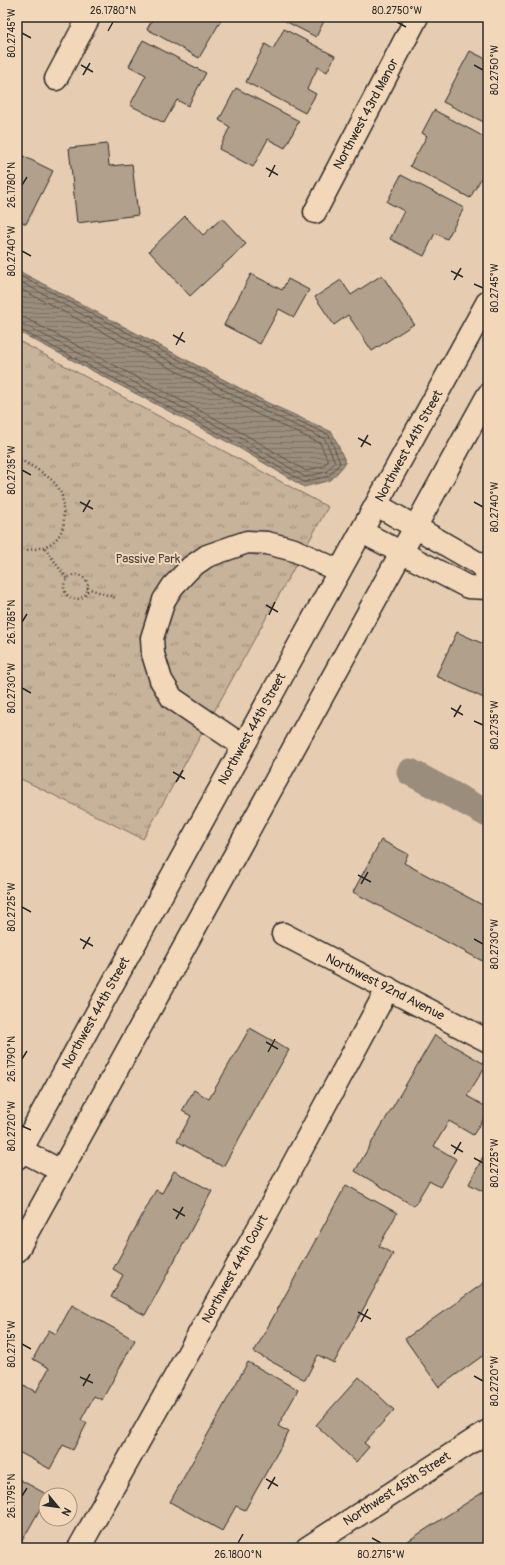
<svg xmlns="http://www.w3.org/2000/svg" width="505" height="1565" viewBox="0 0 505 1565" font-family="Pangolin,sans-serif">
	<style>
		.grass { fill: url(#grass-tufts); stroke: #796e62 }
		.water { fill: url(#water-rules); stroke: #6e665b }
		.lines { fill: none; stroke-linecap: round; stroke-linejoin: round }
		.shore { stroke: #58524b; stroke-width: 1 }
		.canal { stroke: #9b8d7b; stroke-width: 27 }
		.building { fill: #b1a08c; stroke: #2b2b2b }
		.minor-casing { stroke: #2b2b2b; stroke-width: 25 }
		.path { stroke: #2b2b2b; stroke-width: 2.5; stroke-dasharray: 1 3; stroke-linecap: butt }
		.minor { stroke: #f2d7b9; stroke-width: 22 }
		.ticks { fill: none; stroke: #2b2b2b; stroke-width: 1.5 }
		.labels { text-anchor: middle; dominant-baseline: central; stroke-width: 4; stroke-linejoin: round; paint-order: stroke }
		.street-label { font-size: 13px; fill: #2b2b2b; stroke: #f2d7b9 }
		.park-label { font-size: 13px; fill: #4a4641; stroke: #f2d7b9 }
		.neatline { fill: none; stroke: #2b2b2b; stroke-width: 1.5 }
		.ticks-label { font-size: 10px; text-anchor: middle; fill: #2b2b2b }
	</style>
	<defs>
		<pattern id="grass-tufts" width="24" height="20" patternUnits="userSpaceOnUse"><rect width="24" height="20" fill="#c7b29a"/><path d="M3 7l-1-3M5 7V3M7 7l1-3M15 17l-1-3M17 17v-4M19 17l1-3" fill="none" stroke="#a2917e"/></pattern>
		<pattern id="water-rules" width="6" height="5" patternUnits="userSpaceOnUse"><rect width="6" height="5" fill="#9b8d7b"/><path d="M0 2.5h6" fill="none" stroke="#7f7365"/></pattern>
	</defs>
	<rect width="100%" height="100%" fill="#e6cdb1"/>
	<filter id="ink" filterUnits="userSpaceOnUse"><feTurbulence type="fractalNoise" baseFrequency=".025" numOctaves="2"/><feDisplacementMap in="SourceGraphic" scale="8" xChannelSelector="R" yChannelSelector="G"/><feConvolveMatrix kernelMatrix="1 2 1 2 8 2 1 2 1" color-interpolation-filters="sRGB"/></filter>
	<g filter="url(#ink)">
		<path class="grass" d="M 17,340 L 328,507 L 143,839 L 17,777 Z"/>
		<path class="water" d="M 17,270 L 266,402 L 332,432 L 346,463 L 331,480 L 304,487 L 239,448 L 17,331 Z"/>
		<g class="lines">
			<g class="shore">
				<path d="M 17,274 L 264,405 L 329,435 L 340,463 L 329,476 L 304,482 L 241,445 L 17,328"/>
				<path d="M 17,280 L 262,410 L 325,439 L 335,462 L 326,472 L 305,477 L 244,440 L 23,324 L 17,323"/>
				<path d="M 17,287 L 259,415 L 320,443 L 328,461 L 323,466 L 306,471 L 246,435 L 25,318 L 17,317"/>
			</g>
			<path class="canal" d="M 410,772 L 488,814"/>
		</g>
		<g class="building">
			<path d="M 154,17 L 223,17 L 199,58 L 147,29 Z"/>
			<path d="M 287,17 L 326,17 L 316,37 L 285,21 Z"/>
			<path d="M 284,29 L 335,56 L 327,72 L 318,67 L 307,89 L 316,94 L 305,113 L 246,82 L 265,44 L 273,49 Z"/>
			<path d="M 143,40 L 206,73 L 188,106 L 177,100 L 164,123 L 130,105 L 146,75 L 129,66 Z"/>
			<path d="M 470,51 L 488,60 L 488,124 L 443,102 Z"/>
			<path d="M 236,88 L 299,121 L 285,148 L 268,139 L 253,167 L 219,149 L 230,127 L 219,120 Z"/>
			<path d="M 434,110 L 488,139 L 488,166 L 470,198 L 410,166 L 427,136 L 422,133 Z"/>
			<path d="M 17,140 L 23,142 L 17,153 L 53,171 L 26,224 L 17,219 Z"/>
			<path d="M 107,144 L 109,166 L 132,164 L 138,215 L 77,223 L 69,148 Z"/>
			<path d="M 401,175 L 464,208 L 447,239 L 435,233 L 424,256 L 390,239 L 404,211 L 387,202 Z"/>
			<path d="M 185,216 L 203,235 L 222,218 L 246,244 L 190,296 L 149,251 Z"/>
			<path d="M 251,274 L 282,290 L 288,279 L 309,290 L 294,317 L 279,309 L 260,344 L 224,325 Z"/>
			<path d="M 382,275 L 414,324 L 372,351 L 348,315 L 334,325 L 315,297 L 341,280 L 351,295 Z"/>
			<path d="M 457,632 L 488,646 L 488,700 L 436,676 Z"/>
			<path d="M 381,840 L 408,854 L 404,863 L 488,908 L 488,964 L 353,892 Z"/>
			<path d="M 250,1028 L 289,1050 L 223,1167 L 177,1141 L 191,1116 L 182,1111 L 194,1090 L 209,1099 Z"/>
			<path d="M 435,1035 L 486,1065 L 467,1096 L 488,1108 L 488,1112 L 473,1135 L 449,1121 L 434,1146 L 456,1159 L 440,1187 L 429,1181 L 414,1206 L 355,1171 Z"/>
			<path d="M 488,1147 L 488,1194 L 469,1184 Z"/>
			<path d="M 174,1171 L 212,1191 L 145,1315 L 111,1297 L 123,1275 L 113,1269 L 156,1190 L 162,1193 Z"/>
			<path d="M 346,1185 L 397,1213 L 379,1246 L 393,1254 L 334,1363 L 318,1355 L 305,1380 L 254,1352 Z"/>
			<path d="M 488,1280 L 488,1352 L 439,1387 L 405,1339 Z"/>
			<path d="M 72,1305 L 135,1340 L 102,1400 L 94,1396 L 81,1420 L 87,1423 L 73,1450 L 63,1445 L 50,1469 L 17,1451 L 17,1389 L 20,1383 L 36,1392 L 49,1368 L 33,1359 L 49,1330 L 56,1334 Z"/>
			<path d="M 248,1362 L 298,1390 L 278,1426 L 289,1432 L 245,1510 L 236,1506 L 222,1531 L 170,1502 Z"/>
			<path d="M 359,1377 L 394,1410 L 364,1443 L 369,1447 L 356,1462 L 316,1425 Z"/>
			<path d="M 17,1478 L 48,1495 L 18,1548 L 17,1548 Z"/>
			<path d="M 488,1489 L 488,1548 L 397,1548 Z"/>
		</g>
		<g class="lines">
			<g class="minor-casing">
				<g id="minor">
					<path d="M 56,79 L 89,17"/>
					<path d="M 315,212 L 417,17"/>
					<path d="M 377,505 L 481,565 L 488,575"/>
					<path d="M 362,532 L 468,587 L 488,588"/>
					<path d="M 243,746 L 172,698 L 161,680 L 153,654 L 152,638 L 164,600 L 173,586 L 191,567 L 207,556 L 247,542 L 267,543 L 294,550 L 339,571"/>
					<path d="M 283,934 L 488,1041"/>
					<path d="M 17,1148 L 61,1171"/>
					<path d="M 17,1158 L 488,301"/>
					<path d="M 17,1251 L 488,395"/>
					<path d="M 79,1548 L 268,1211 L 388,988"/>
					<path d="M 307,1548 L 488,1431"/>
				</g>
			</g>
			<g class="path">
				<path d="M 17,458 C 31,466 53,476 60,491 C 63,497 63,504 63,510 C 68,542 45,551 17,550"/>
				<path d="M 45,548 L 67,579"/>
				<circle cx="76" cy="587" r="12"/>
				<path d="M 87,588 L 116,598"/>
			</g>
			<use href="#minor" class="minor"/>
		</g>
	</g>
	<path class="ticks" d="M 397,22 L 406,27M 108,31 L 113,22M 22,33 L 31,38M 81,65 L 93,72M 474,65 L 483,70M 83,75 L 90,63M 266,168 L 278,175M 269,177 L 275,165M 22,185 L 27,177M 22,251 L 31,256M 451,271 L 463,277M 454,280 L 461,268M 474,284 L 483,288M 173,335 L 185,342M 176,345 L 183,332M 358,438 L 371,445M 361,447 L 368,435M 22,470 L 31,475M 80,502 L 93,509M 474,502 L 483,507M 83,512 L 90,500M 266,605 L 278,612M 269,615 L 275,602M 22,622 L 27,614M 22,688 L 31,693M 451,708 L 463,715M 454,717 L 461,705M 474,721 L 483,725M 173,772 L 185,779M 176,782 L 183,770M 358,875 L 371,882M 361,884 L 368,872M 22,907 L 31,912M 80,939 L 93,946M 474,939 L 483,944M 83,949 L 90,937M 266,1042 L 278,1049M 268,1052 L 275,1039M 22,1059 L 27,1051M 22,1126 L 31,1130M 451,1145 L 463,1152M 454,1154 L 461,1142M 474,1158 L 483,1163M 173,1209 L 185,1216M 176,1219 L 183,1207M 358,1312 L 371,1319M 361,1322 L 368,1309M 22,1344 L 31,1349M 474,1376 L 483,1381M 80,1377 L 93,1383M 83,1386 L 90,1374M 266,1479 L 278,1486M 268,1489 L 275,1477M 22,1496 L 27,1488M 372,1538 L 381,1543M 238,1543 L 243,1534"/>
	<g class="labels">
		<g class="street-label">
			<text transform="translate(366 114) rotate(-62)">Northwest 43rd Manor</text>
			<text transform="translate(409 446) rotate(-61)">Northwest 44th Street</text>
			<text transform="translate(252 729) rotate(-61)">Northwest 44th Street</text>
			<text transform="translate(385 987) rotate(27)">Northwest 92nd Avenue</text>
			<text transform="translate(96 1013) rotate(-61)">Northwest 44th Street</text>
			<text transform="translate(235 1269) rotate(-61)">Northwest 44th Court</text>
			<text transform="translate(397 1489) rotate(-33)">Northwest 45th Street</text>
		</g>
		<g class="park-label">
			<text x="148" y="559">Passive Park</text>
		</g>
	</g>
	<rect width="505" height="1565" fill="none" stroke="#f2d7b9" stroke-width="44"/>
	<g transform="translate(58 1507) rotate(119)"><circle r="19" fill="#f2d7b9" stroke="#a29280"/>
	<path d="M0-3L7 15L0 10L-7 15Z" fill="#2b2b2b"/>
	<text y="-6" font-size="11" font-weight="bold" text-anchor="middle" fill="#2b2b2b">N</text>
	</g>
	<rect x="22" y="22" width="461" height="1521" class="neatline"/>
	<g class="ticks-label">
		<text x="113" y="14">26.1780°N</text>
		<text x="397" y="14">80.2750°W</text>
		<text transform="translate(11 33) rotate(-90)" y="4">80.2745°W</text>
		<text transform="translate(494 70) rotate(-90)" y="4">80.2750°W</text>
		<text transform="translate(11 185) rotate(-90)" y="4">26.1780°N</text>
		<text transform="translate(11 251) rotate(-90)" y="4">80.2740°W</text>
		<text transform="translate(494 288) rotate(-90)" y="4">80.2745°W</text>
		<text transform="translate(11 470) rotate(-90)" y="4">80.2735°W</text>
		<text transform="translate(494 507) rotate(-90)" y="4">80.2740°W</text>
		<text transform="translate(11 622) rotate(-90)" y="4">26.1785°N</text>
		<text transform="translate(11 688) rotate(-90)" y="4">80.2730°W</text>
		<text transform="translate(494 725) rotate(-90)" y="4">80.2735°W</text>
		<text transform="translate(11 907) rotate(-90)" y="4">80.2725°W</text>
		<text transform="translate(494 944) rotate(-90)" y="4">80.2730°W</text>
		<text transform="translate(11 1059) rotate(-90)" y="4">26.1790°N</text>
		<text transform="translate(11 1126) rotate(-90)" y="4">80.2720°W</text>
		<text transform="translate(494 1163) rotate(-90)" y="4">80.2725°W</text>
		<text transform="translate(11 1344) rotate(-90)" y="4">80.2715°W</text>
		<text transform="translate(494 1381) rotate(-90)" y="4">80.2720°W</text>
		<text transform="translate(11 1496) rotate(-90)" y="4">26.1795°N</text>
		<text x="238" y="1558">26.1800°N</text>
		<text x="381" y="1558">80.2715°W</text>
	</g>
</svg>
